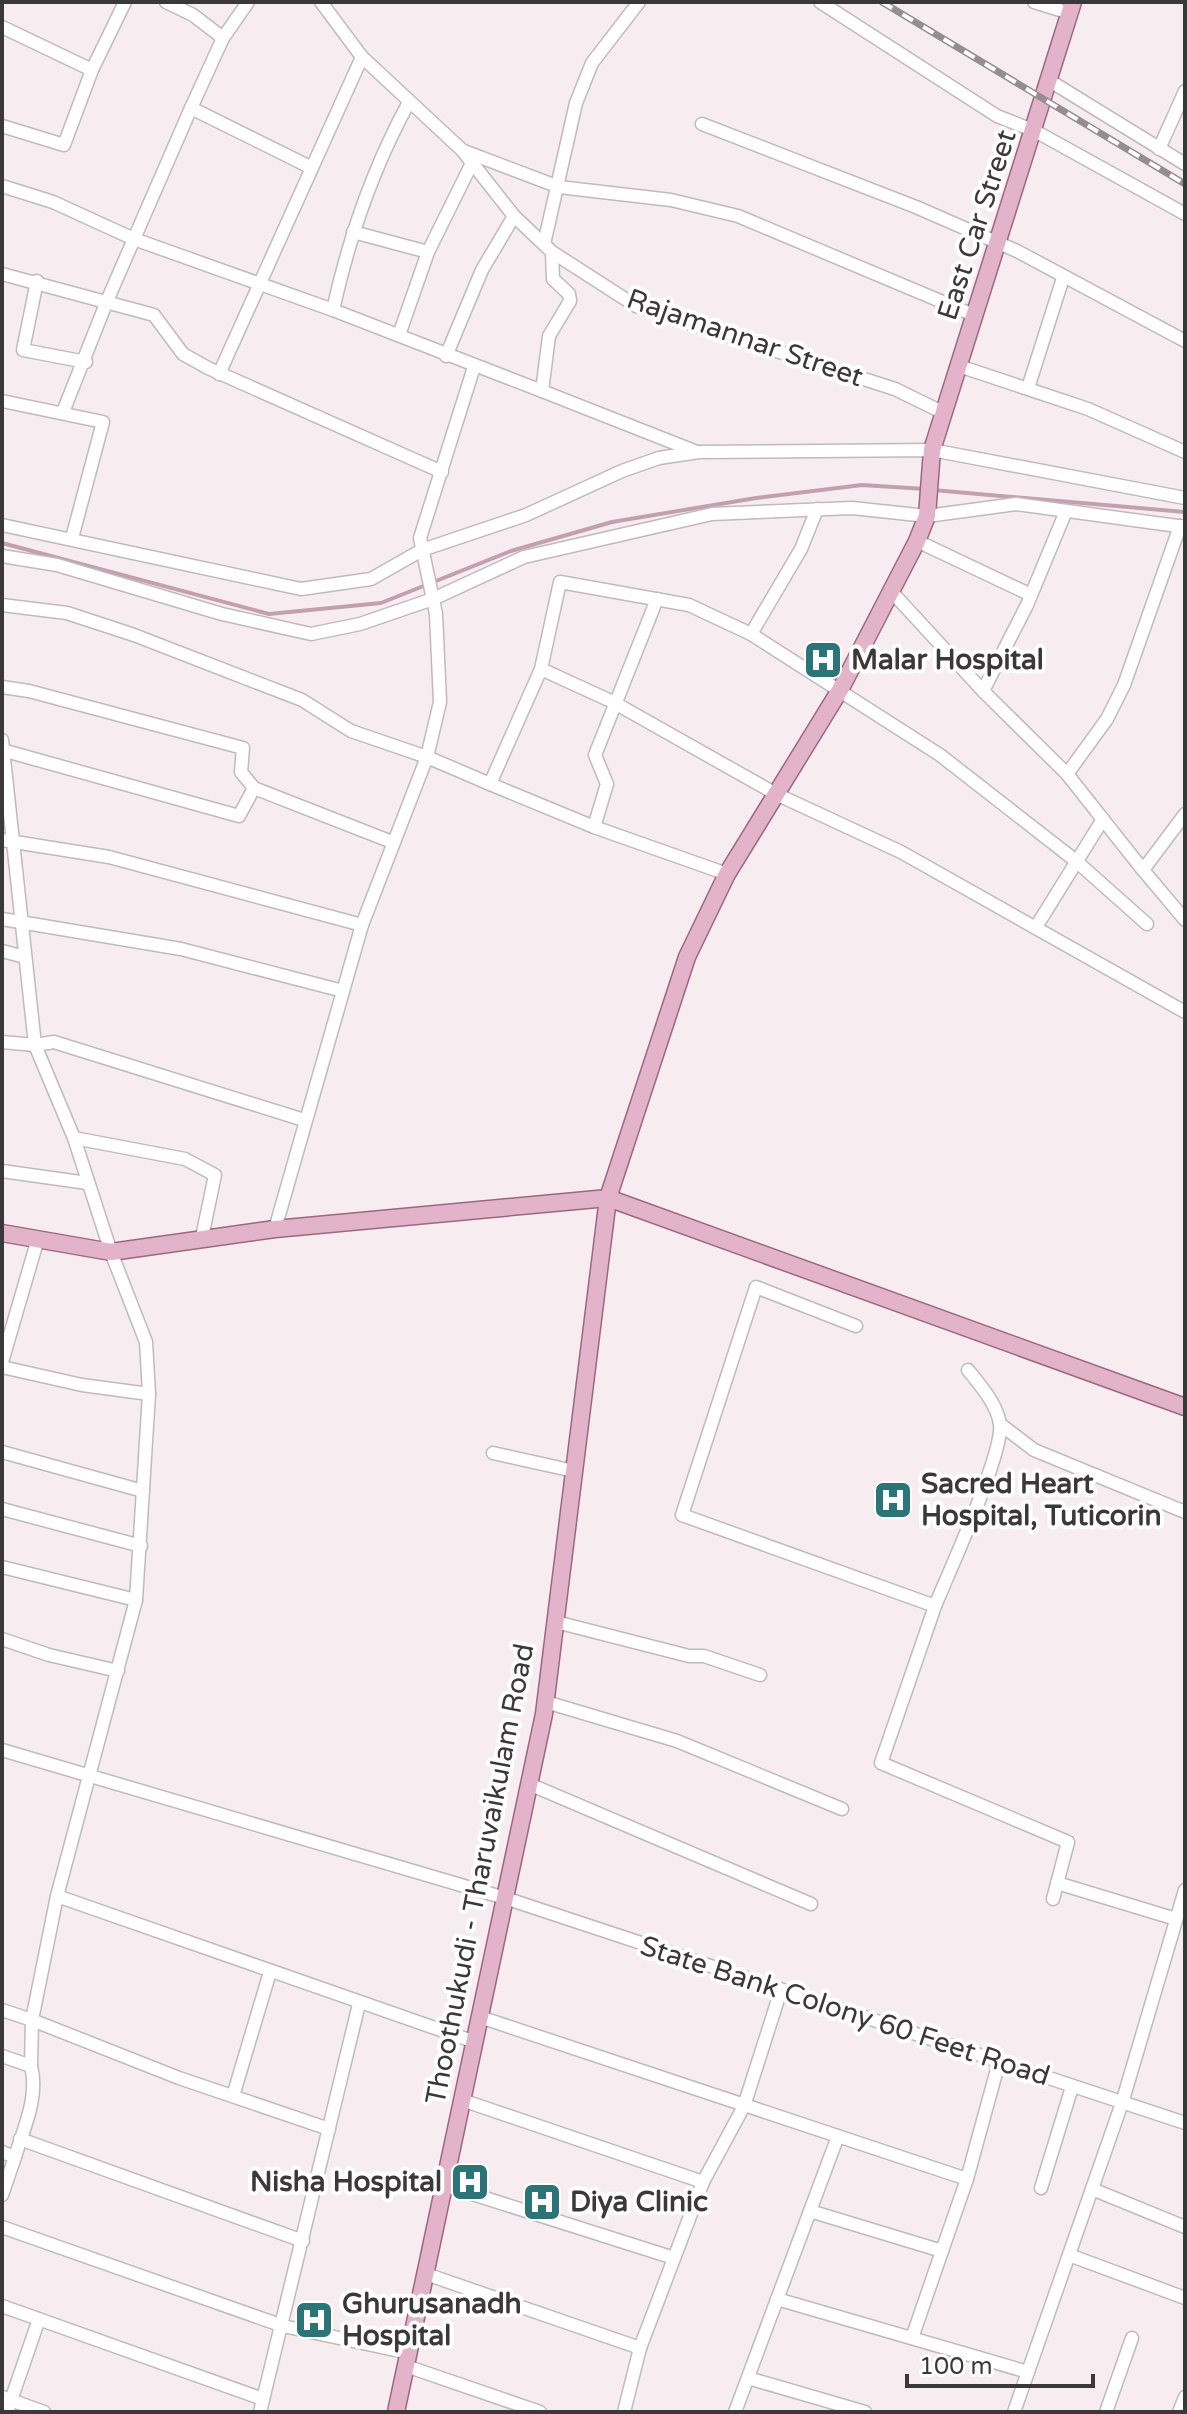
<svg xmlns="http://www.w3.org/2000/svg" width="1187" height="2414" viewBox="0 0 1187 2414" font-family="'Varela Round',sans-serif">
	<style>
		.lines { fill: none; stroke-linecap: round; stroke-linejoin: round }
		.stream { stroke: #c2a0af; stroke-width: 4 }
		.minor-casing { stroke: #c2b9bc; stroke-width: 15 }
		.major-casing { stroke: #9c6780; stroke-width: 19 }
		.minor { stroke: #fff; stroke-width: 12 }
		.major { stroke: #e3b3ca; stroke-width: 16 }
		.rail-casing { stroke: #948e90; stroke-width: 7 }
		.rail { stroke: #fff; stroke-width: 4; stroke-dasharray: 12; stroke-linecap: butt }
		.labels { text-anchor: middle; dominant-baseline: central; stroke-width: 8; stroke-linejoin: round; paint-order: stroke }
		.street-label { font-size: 28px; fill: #3b3839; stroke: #fff }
		.poi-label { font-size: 28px; font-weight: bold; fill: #3b3839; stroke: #fff; text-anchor: start }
	</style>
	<rect width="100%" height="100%" fill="#f7edf1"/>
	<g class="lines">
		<g class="stream">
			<path d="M 933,490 L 1185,512"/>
			<path d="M 2,543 L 269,614 L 381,603 L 511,551 L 612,522 L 756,498 L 862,485 L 925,489"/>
		</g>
		<g class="minor-casing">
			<g id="minor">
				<path d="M 166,2 L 193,15 L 223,38"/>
				<path d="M 321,2 L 362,57 L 462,150 L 514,216 L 552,252 L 553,279 L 569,294 L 570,301 L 549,336 L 542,391 L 697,452"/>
				<path d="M 820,2 L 997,116 L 1035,131 L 1185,214"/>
				<path d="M 1034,2 L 1070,13"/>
				<path d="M 2,27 L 92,70"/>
				<path d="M 1050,81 L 1185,164"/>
				<path d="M 191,108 L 310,167"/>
				<path d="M 702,124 L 916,207 L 1017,251 L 1185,341"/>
				<path d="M 2,126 L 64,145 L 92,70 L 125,2"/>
				<path d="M 1159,149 L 1185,91"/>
				<path d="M 464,151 L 559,187 L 671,200 L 738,216 L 976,316"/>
				<path d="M 2,186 L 53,202 L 134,239 L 333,310 L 542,391"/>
				<path d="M 353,232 L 428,252"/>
				<path d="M 544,244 L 576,103 L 592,63 L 639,2"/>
				<path d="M 552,252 L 636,306 L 895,389 L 944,413"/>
				<path d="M 2,274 L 154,315 L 183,354 L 208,368 L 442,472"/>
				<path d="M 37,281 L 23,350 L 86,362"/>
				<path d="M 333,310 C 349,237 373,168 409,102"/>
				<path d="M 399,335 L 428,252 L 472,163"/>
				<path d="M 446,356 L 482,270 L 514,216"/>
				<path d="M 959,366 L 1088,409 L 1185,452"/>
				<path d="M 219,374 L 362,57"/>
				<path d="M 1028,388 L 1063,278"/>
				<path d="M 2,401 L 103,422 L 72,538"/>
				<path d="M 63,412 L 107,301 L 191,108 L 223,38 L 248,2"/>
				<path d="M 2,525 L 301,589 L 371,579 L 422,550 L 526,515 L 622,471 L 659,458 L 699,452 L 932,450 L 1185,498"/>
				<path d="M 917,541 L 1029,594"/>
				<path d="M 2,556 L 57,565 L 222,614 L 311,634 L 360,624 L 433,599 L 524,557 L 712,514 L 852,508 L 927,516 L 1016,504 L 1185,527"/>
				<path d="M 891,591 L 983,691 L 1067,774 L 1143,870"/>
				<path d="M 2,605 L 67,613 L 134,635 L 302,700 L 351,731 L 427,757 L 440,702 L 436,614 L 420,538 L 474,367"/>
				<path d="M 751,634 L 801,549 L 817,509"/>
				<path d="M 541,669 L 490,784 L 594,827 L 727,874"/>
				<path d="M 2,687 L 29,691 L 243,748 L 241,772 L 254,788"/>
				<path d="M 983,691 L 1027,605 L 1066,511"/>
				<path d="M 2,740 L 35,1045 L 74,1138 L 111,1252 L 146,1342 L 149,1394 L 136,1600 L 57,1896 L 32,2020 L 179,2078 L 329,2129"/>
				<path d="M 2,750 L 239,816 L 254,788 L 392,842"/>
				<path d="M 1067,774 L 1107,719 L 1124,685 L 1180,526"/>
				<path d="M 1185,814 L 1143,870 L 1185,920"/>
				<path d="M 594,827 L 607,784 L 595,755 L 657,599"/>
				<path d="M 2,840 L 109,857 L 362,925"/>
				<path d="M 2,919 L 181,949 L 343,991"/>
				<path d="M 1147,924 L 1076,861 L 940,755 L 751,634 L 689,605 L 560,582 L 541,669 L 613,702 L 776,794 L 901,852 L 1185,1012"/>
				<path d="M 1036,927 L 1103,819"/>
				<path d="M 2,951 L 25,957"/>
				<path d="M 2,1042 L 35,1045 L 54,1042 L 304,1120"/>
				<path d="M 74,1138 L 185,1159 L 215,1175 L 202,1237"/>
				<path d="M 2,1171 L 87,1183"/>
				<path d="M 275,1229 L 362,925 L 427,757 L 490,784"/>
				<path d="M 856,1326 L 756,1287 L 682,1515 L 935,1606 C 949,1572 1004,1452 1000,1424 C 997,1404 980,1385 968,1370"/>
				<path d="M 2,1362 L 37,1242"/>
				<path d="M 2,1367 L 82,1385 L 149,1394"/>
				<path d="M 1000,1424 L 1034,1450 L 1185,1512"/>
				<path d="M 2,1452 L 143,1491"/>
				<path d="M 493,1453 L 574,1471"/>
				<path d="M 2,1509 L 141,1546"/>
				<path d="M 2,1567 L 136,1600"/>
				<path d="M 935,1606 L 881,1763 L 1068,1842 L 1053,1899"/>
				<path d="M 556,1622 L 689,1656 L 704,1656 L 760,1675"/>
				<path d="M 2,1639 L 49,1655 L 118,1671"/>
				<path d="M 546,1702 L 677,1741 L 842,1809"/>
				<path d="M 2,1750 L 505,1898 L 1185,2123"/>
				<path d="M 529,1784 L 811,1904"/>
				<path d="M 1057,1883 L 1176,1919"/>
				<path d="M 57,1896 L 475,2042"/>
				<path d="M 2,2010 L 32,2020 L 31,2066"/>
				<path d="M 480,2017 L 967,2179 L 942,2251"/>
				<path d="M 2,2056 L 31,2066 C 39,2096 24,2128 15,2157"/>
				<path d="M 233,2096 L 270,1972"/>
				<path d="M 462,2100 L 703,2182"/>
				<path d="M 20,2139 L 303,2241"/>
				<path d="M 2,2152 L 15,2157 L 2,2195"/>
				<path d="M 967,2179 L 999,2062"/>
				<path d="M 444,2185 L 674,2258"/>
				<path d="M 1041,2188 L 1072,2087"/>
				<path d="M 1092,2189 L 1185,2227"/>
				<path d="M 810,2211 L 942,2251 L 912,2338"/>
				<path d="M 2,2227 L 283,2326 L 409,2353"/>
				<path d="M 1069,2255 L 1185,2298"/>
				<path d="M 426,2274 L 640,2348"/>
				<path d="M 777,2299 L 1028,2372"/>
				<path d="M 2,2306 L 263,2399"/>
				<path d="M 406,2366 L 540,2412"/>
				<path d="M 748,2378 L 865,2412"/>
				<path d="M 2,2397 L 44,2412"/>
				<path d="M 7,2412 L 39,2319"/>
				<path d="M 260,2412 L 359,2004"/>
				<path d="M 624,2412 L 640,2348 L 703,2182 L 744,2106 L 781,1990"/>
				<path d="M 735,2412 L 838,2136"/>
				<path d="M 1014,2412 L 1122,2103 L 1185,1890"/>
				<path d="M 1106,2412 L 1132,2338"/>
				<path d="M 1179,2412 L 1185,2397"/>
			</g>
		</g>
		<g class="major-casing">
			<g id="major">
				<path d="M 2,1233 L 111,1252 L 275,1229 L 608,1198 L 1185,1407"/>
				<path d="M 396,2412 L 544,1714 L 608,1198 L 687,957 L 727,874 L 840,690 L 917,541 L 927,516 L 932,450 L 1073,2"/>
			</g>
		</g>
		<use href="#minor" class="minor"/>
		<use href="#major" class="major"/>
		<g class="rail-casing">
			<path id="rail" d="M 882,2 L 1185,184"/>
		</g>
		<use href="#rail" class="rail"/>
	</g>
	<defs>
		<g id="hospital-square" transform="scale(2)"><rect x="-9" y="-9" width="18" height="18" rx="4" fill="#2b7579" stroke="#fff"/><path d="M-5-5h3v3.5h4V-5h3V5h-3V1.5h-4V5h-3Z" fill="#fff"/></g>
	</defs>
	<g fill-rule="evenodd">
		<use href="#hospital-square" x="823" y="660"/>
		<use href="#hospital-square" x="893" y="1500"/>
		<use href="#hospital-square" x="470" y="2182"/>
		<use href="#hospital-square" x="542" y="2202"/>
		<use href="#hospital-square" x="314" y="2320"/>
	</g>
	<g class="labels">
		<g class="street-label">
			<text transform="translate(977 225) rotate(-72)">East Car Street</text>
			<text transform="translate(745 338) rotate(19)">Rajamannar Street</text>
			<text transform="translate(480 1874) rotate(-79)">Thoothukudi - Tharuvaikulam Road</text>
			<text transform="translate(845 2011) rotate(18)">State Bank Colony 60 Feet Road</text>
		</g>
		<g class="poi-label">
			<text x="851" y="660">Malar Hospital</text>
			<text x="921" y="1484">Sacred Heart<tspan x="921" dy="32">Hospital, Tuticorin</tspan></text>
			<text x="442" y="2182" text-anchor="end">Nisha Hospital</text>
			<text x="570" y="2202">Diya Clinic</text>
			<text x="342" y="2304">Ghurusanadh<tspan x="342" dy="32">Hospital</tspan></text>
		</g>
	</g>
	<rect width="1187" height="2414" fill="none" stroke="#3b3839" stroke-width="8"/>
	<path d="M907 2374v12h186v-12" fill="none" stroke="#3b3839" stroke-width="4"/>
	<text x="919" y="2374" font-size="24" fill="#3b3839" stroke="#ffffff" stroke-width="6" paint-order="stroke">100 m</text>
</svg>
